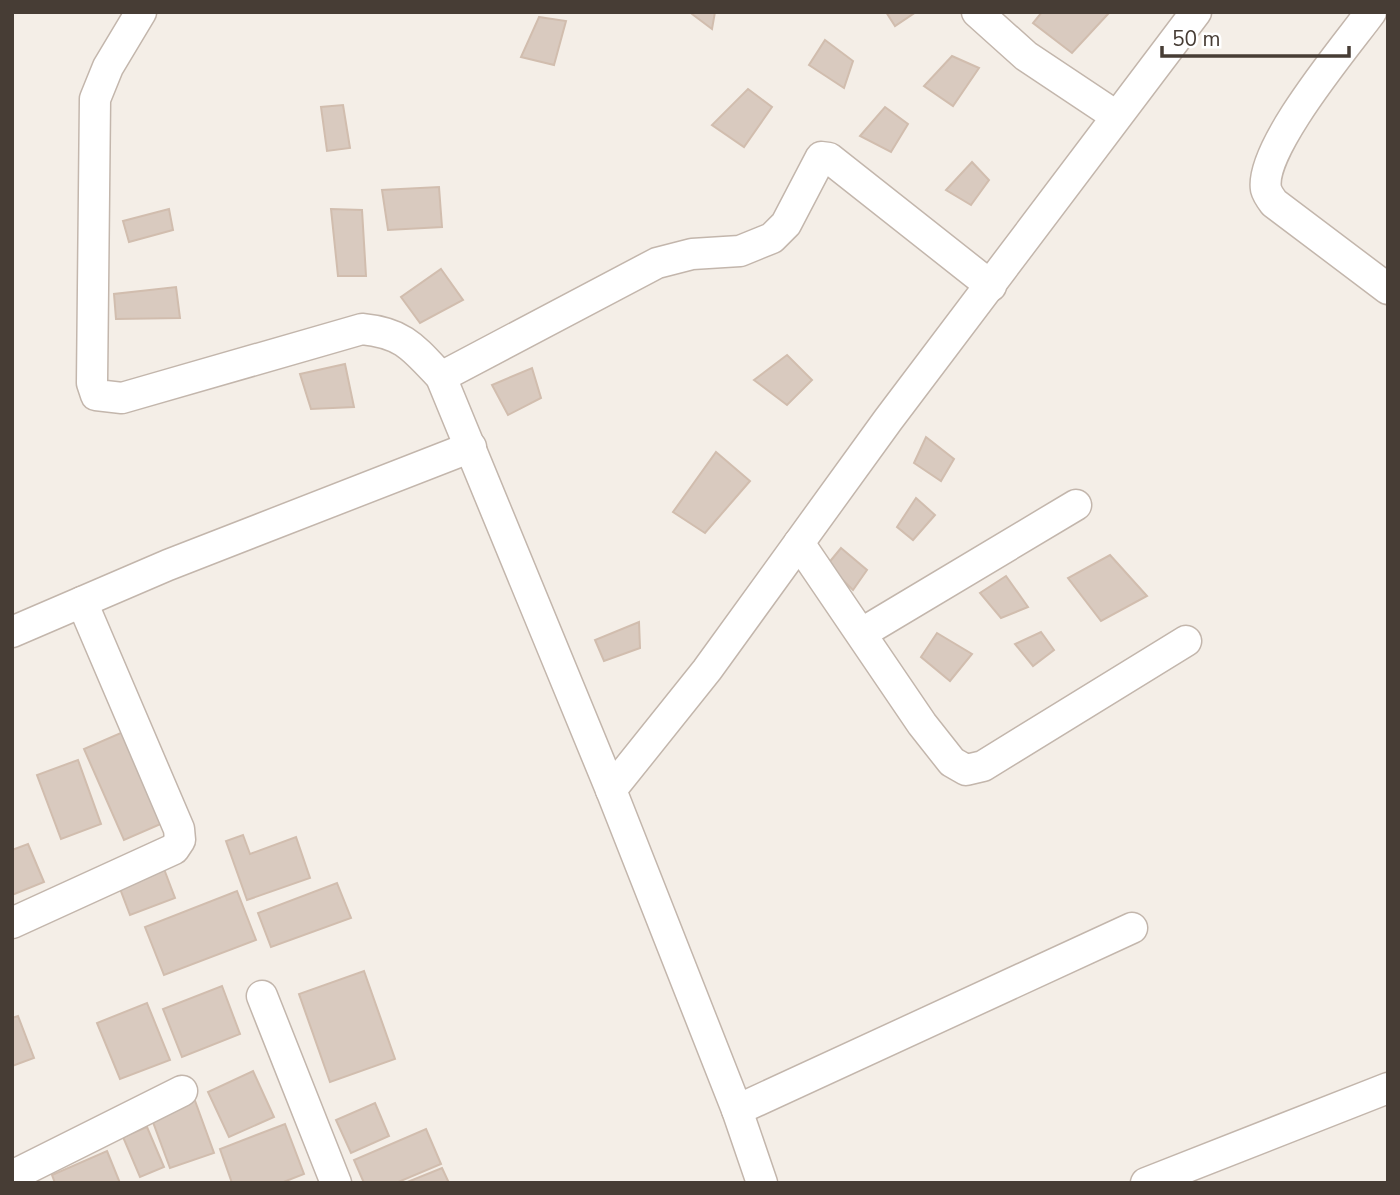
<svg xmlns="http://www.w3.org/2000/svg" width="1400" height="1195" viewBox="0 0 1400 1195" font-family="'Nunito Sans',sans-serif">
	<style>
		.building { fill: #d9cabf; stroke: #d1bdae; stroke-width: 2 }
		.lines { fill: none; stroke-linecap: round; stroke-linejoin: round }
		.street-casing { stroke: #c3b6ac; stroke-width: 33 }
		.street { stroke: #fff; stroke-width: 30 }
	</style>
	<rect width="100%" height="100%" fill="#f4eee7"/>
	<g class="building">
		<path d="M 693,12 L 715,12 L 712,29 L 692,14 Z"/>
		<path d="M 886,12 L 916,12 L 895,26 Z"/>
		<path d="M 1042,12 L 1106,12 L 1108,14 L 1072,53 L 1033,23 Z"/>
		<path d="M 539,17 L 566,21 L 554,65 L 521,57 Z"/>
		<path d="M 825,40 L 853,61 L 844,88 L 809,65 Z"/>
		<path d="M 952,56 L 979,68 L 953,106 L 924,86 Z"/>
		<path d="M 748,89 L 772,107 L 744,147 L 712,125 Z"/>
		<path d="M 343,105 L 350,148 L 327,151 L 321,107 Z"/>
		<path d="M 885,107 L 908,124 L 891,152 L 860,136 Z"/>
		<path d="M 972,162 L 989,180 L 971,205 L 946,190 Z"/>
		<path d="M 439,187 L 442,227 L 388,230 L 382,190 Z"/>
		<path d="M 169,209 L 173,230 L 129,242 L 123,221 Z"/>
		<path d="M 331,209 L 362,210 L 366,276 L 338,276 Z"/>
		<path d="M 441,269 L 463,300 L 420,323 L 401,297 Z"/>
		<path d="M 176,287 L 180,318 L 116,319 L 114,294 Z"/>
		<path d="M 787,355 L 812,380 L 787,405 L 754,380 Z"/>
		<path d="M 345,364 L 354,407 L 311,409 L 300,374 Z"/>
		<path d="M 532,368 L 541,398 L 508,415 L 492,385 Z"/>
		<path d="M 926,437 L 954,459 L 941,481 L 914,463 Z"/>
		<path d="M 716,452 L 750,481 L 705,533 L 673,512 Z"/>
		<path d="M 916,498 L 935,515 L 913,540 L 897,527 Z"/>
		<path d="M 841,548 L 867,570 L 853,590 L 827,565 Z"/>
		<path d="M 1110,555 L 1147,596 L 1101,621 L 1068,578 Z"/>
		<path d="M 1006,576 L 1028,607 L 1001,618 L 980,593 Z"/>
		<path d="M 639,622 L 640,648 L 604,661 L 595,640 Z"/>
		<path d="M 1041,632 L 1054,650 L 1033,666 L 1015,644 Z"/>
		<path d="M 937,633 L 972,654 L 950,681 L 921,657 Z"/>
		<path d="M 123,732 L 163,823 L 124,840 L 84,749 Z"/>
		<path d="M 78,760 L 101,824 L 61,839 L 37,775 Z"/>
		<path d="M 243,835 L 250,854 L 296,837 L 310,878 L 247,900 L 226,841 Z"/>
		<path d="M 28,844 L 44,882 L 12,895 L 12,850 Z"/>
		<path d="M 164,869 L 175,898 L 130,915 L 119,886 Z"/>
		<path d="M 337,883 L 351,918 L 271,947 L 258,913 Z"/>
		<path d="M 237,891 L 256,940 L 164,975 L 145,927 Z"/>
		<path d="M 364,971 L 395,1059 L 330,1082 L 299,994 Z"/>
		<path d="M 222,986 L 240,1034 L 182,1057 L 163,1009 Z"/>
		<path d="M 147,1003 L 170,1060 L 120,1079 L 97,1023 Z"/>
		<path d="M 18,1016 L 34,1058 L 12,1066 L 12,1018 Z"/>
		<path d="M 253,1071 L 274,1117 L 229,1137 L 208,1092 Z"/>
		<path d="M 194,1098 L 214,1153 L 170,1168 L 150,1114 Z"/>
		<path d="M 375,1103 L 389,1136 L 351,1153 L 336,1120 Z"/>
		<path d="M 285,1124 L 304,1174 L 281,1183 L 232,1183 L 220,1149 Z"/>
		<path d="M 147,1127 L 164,1167 L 140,1177 L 123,1137 Z"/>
		<path d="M 426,1129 L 441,1164 L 396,1183 L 364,1183 L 354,1160 Z"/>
		<path d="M 107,1151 L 120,1183 L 55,1183 L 52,1175 Z"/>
		<path d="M 442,1168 L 449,1183 L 405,1183 Z"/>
	</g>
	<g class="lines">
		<g class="street-casing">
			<g id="street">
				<path d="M 141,12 L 108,67 L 95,99 L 92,383 L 96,395 L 122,398 L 362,329 C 403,333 413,347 441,377 L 611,790 L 737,1110 L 762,1183"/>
				<path d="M 977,12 L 1026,56 L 1116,116"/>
				<path d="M 1371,12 C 1346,46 1259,149 1266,189 C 1267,193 1271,199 1274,203 L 1388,289"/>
				<path d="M 441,377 L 657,263 L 692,254 L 740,251 L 772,238 L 786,224 L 821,157 L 829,158 L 991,286"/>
				<path d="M 799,543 L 922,724 L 952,762 L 966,770 L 983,766 L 1186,641"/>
				<path d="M 12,632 L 168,565 L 471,447"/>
				<path d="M 862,633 L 1076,505"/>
				<path d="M 611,790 L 707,670 L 888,420 L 1196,12"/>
				<path d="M 12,923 L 174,849 L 180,840 L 179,829 L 82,602"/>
				<path d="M 262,996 L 336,1183"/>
				<path d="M 737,1110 L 1132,928"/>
				<path d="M 12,1176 L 182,1091"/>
				<path d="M 1146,1183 L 1388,1088"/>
			</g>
		</g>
		<use href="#street" class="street"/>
	</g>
	<rect width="1400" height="1195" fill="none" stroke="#473d35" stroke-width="28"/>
	<path d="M1162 46v10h187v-10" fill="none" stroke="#473d35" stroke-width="3.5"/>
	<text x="1172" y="46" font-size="21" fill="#473d35" stroke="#ffffff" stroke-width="5" paint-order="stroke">50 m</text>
</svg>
